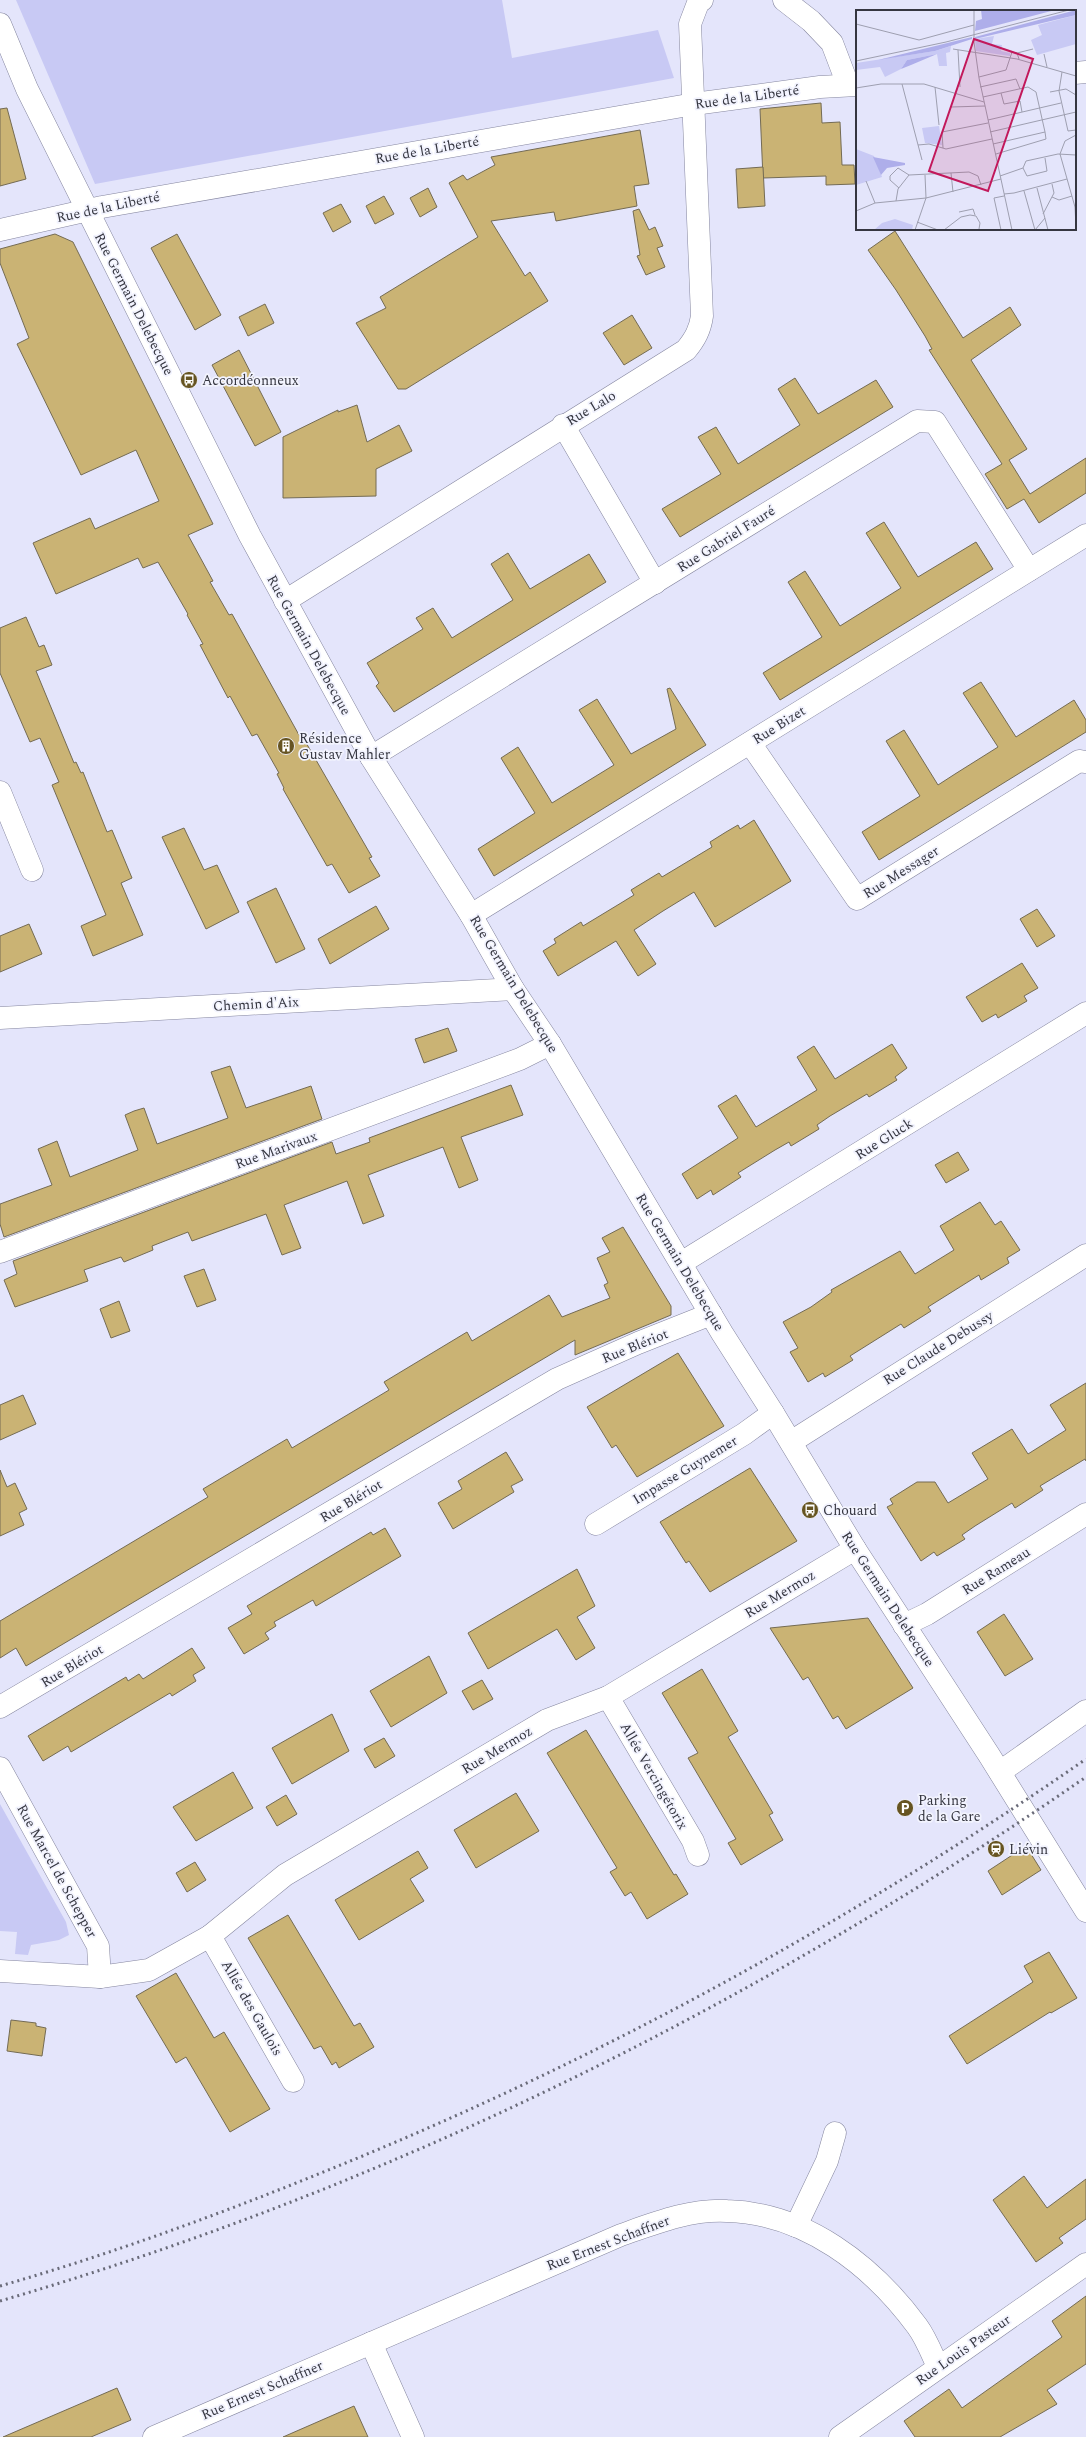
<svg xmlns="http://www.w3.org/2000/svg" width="1086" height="2437" viewBox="0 0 1086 2437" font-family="Spectral,serif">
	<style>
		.green { fill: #c8c9f4 }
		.building { fill: #cab374; stroke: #746b53 }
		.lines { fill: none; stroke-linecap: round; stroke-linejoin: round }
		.minor-casing { stroke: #85869f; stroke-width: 23 }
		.minor { stroke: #fff; stroke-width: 22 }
		.rail { stroke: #696a78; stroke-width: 3; stroke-dasharray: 2 4; stroke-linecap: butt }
		.labels { text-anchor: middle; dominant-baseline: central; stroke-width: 3.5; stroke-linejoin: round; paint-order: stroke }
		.street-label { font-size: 14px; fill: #353640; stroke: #f2f3fe }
		.poi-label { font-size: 14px; fill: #353640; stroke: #f2f3fe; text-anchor: start }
		.inset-road { fill: none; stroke: #9e9fb0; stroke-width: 1 }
		.view { fill: #c2185b; fill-opacity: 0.15; stroke: #c2185b; stroke-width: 2 }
		.inset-edge { fill: none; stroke: #353640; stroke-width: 2 }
	</style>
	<rect width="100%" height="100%" fill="#e4e5fb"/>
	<g class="green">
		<path d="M 16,0 L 502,0 L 512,58 L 658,30 L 674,78 L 95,184 Z"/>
		<path d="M 0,1804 L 66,1922 L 69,1935 L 59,1940 L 31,1945 L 28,1955 L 15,1954 L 17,1932 L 0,1931 Z"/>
	</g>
	<g class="building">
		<path d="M 821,103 L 822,123 L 840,122 L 842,165 L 854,165 L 855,184 L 826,185 L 826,176 L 763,178 L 760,109 Z"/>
		<path d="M 7,108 L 26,179 L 0,186 L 0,109 Z"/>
		<path d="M 640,130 L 649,184 L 634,186 L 637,206 L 556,221 L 554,212 L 491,221 L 525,276 L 530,272 L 548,301 L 406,389 L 398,389 L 356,323 L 386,308 L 380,297 L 478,237 L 449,183 L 463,175 L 467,180 L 495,165 L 491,157 Z"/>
		<path d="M 763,167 L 765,206 L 738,208 L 736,169 Z"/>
		<path d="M 428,188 L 437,207 L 420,217 L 410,198 Z"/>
		<path d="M 384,196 L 394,214 L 375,224 L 366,206 Z"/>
		<path d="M 341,204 L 351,222 L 333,232 L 323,213 Z"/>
		<path d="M 639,209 L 649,230 L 655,227 L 663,246 L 657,248 L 665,267 L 646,275 L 637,256 L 640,255 L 633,211 Z"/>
		<path d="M 895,231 L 963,338 L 1010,307 L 1021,325 L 971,360 L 1027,449 L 1009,460 L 1030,494 L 1086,458 L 1086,493 L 1039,523 L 1024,499 L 1007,509 L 994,488 L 985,474 L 1002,464 L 929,350 L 932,349 L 925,336 L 896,290 L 868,250 Z"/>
		<path d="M 55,234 L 73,242 L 213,524 L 188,535 L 213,581 L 210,582 L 229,615 L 232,614 L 299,735 L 301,734 L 372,857 L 369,858 L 380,876 L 349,893 L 332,864 L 327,866 L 283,789 L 284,788 L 277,774 L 279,773 L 257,734 L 252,736 L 230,696 L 228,698 L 200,645 L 203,644 L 187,615 L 188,614 L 158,562 L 143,568 L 138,558 L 56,594 L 33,543 L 90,518 L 95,529 L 159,501 L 136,450 L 81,475 L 17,344 L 29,338 L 0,263 L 0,249 Z"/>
		<path d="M 177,234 L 221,315 L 195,330 L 151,248 Z"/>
		<path d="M 265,304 L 274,323 L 248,336 L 239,317 Z"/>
		<path d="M 632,315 L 652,348 L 624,365 L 603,333 Z"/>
		<path d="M 239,350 L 281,432 L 255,446 L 212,365 Z"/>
		<path d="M 795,378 L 818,414 L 876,380 L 893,407 L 680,537 L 662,509 L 721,474 L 698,437 L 716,427 L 738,464 L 800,425 L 778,389 Z"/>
		<path d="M 357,405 L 367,442 L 399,425 L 412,451 L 376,469 L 376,496 L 283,498 L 283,437 L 338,410 L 338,412 Z"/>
		<path d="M 884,522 L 918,577 L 976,542 L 993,569 L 780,700 L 763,673 L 822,637 L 788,582 L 805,571 L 840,626 L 901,588 L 866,533 Z"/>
		<path d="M 508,553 L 530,589 L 589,554 L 606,582 L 394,712 L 376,686 L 379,683 L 367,663 L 423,629 L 416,618 L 433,608 L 452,638 L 513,600 L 491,564 Z"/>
		<path d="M 26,617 L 39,647 L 44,645 L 52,665 L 36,671 L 74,763 L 76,762 L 81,773 L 83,772 L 107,832 L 112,830 L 132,878 L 121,883 L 143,935 L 93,956 L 81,926 L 106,915 L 52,785 L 59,782 L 40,738 L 30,742 L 0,673 L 0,628 Z"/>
		<path d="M 981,682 L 1016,737 L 1074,700 L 1086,720 L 1086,732 L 879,860 L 862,832 L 920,796 L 886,741 L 904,730 L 938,785 L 955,774 L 998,747 L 963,693 Z"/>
		<path d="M 670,688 L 706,745 L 494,876 L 478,849 L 535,813 L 501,758 L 518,747 L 552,803 L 614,765 L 579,710 L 597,699 L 631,754 L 676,729 L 667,689 Z"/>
		<path d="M 754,820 L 791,881 L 715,927 L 694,892 L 663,911 L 634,930 L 656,964 L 638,976 L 616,941 L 558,976 L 543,951 L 556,943 L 554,939 L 581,922 L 583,926 L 621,903 L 634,895 L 631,890 L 659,873 L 662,877 L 712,847 L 710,842 L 726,832 L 738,825 L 740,829 Z"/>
		<path d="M 184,828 L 204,870 L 217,865 L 239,912 L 206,929 L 162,837 Z"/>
		<path d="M 276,888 L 305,949 L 276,963 L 247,902 Z"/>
		<path d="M 376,906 L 389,929 L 330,964 L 318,939 Z"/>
		<path d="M 1037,909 L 1055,936 L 1037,947 L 1020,919 Z"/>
		<path d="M 29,924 L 42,954 L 0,972 L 0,936 Z"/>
		<path d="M 1022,963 L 1038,988 L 1024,996 L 1027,1001 L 998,1018 L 996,1014 L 982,1022 L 966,997 Z"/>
		<path d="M 448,1028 L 457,1051 L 424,1063 L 415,1039 Z"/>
		<path d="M 892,1044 L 907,1068 L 895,1077 L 897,1080 L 869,1097 L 867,1094 L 830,1116 L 817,1125 L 819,1129 L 791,1146 L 789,1142 L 775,1150 L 738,1173 L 741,1177 L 713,1195 L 711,1190 L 697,1199 L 682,1174 L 738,1138 L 718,1106 L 736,1095 L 756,1127 L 817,1090 L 797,1057 L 814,1046 L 835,1079 Z"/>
		<path d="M 230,1066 L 246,1108 L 311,1086 L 322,1119 L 4,1237 L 0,1224 L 0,1204 L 52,1185 L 38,1149 L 57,1141 L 70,1177 L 138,1150 L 125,1115 L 134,1111 L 144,1108 L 157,1144 L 228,1118 L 211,1072 Z"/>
		<path d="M 511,1085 L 523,1115 L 461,1137 L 478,1180 L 459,1188 L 443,1147 L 368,1175 L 384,1216 L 363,1224 L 347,1181 L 284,1205 L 301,1248 L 282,1255 L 266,1214 L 192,1241 L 188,1232 L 152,1246 L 153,1250 L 124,1262 L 121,1257 L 84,1270 L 88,1281 L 15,1307 L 4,1280 L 17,1274 L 13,1261 L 332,1142 L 336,1154 L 370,1142 L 369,1138 Z"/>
		<path d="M 958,1152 L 969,1170 L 946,1183 L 935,1165 Z"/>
		<path d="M 980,1202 L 995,1225 L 1001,1221 L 1020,1250 L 1007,1258 L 1009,1263 L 981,1280 L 979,1275 L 928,1307 L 931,1311 L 904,1328 L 901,1324 L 850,1356 L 853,1360 L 825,1377 L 823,1373 L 808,1382 L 790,1352 L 798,1348 L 783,1322 L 811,1307 L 832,1292 L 831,1290 L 900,1251 L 915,1274 L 954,1250 L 940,1226 Z"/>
		<path d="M 623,1227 L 671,1306 L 671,1315 L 575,1355 L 575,1340 L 26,1666 L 16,1648 L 0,1658 L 0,1621 L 208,1497 L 203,1489 L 287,1439 L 292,1448 L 389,1390 L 384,1382 L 467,1332 L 472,1341 L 549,1295 L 562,1317 L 610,1298 L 604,1285 L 608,1283 L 597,1258 L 610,1252 L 602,1238 Z"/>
		<path d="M 204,1269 L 216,1300 L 197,1307 L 184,1276 Z"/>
		<path d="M 119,1301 L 130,1331 L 111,1338 L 100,1309 Z"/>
		<path d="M 678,1353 L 724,1426 L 637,1477 L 616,1445 L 612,1448 L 587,1407 Z"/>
		<path d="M 1086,1383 L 1086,1461 L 1085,1459 L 1040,1486 L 1043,1490 L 1015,1508 L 1012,1503 L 975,1526 L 962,1535 L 965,1539 L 937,1556 L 934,1552 L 921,1561 L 887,1507 L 893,1504 L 890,1499 L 917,1482 L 935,1482 L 948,1503 L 988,1479 L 972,1453 L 1012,1429 L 1028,1454 L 1066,1430 L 1050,1405 Z"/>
		<path d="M 23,1395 L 36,1424 L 0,1440 L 0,1405 Z"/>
		<path d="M 506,1452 L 523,1480 L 511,1486 L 514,1492 L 453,1529 L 438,1503 L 462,1489 L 458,1481 Z"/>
		<path d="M 750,1468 L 797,1541 L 710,1592 L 689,1561 L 686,1563 L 660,1522 Z"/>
		<path d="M 0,1470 L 7,1487 L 15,1483 L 27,1509 L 19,1513 L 24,1525 L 0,1536 Z"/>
		<path d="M 385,1528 L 401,1556 L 316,1606 L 313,1600 L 274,1622 L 276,1626 L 265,1633 L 269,1639 L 244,1654 L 228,1628 L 252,1614 L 247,1606 L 371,1532 L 373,1535 Z"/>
		<path d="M 577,1569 L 595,1606 L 577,1617 L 595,1648 L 576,1660 L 557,1629 L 488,1669 L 468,1633 Z"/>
		<path d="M 1004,1614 L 1033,1659 L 1005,1676 L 977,1632 Z"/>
		<path d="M 868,1618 L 913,1688 L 846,1729 L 838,1716 L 833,1719 L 808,1677 L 803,1680 L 770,1628 Z"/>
		<path d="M 192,1648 L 205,1668 L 193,1675 L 196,1681 L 172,1696 L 170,1693 L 71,1752 L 68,1746 L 43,1761 L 28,1736 L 126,1677 L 128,1681 L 139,1674 L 143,1679 Z"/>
		<path d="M 429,1656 L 447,1693 L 391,1727 L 370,1691 Z"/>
		<path d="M 702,1669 L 738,1731 L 728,1737 L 773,1813 L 769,1815 L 783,1840 L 741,1865 L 728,1843 L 736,1839 L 688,1758 L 698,1753 L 662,1693 Z"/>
		<path d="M 482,1680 L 493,1699 L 473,1710 L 462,1691 Z"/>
		<path d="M 332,1714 L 349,1751 L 292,1784 L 272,1748 Z"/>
		<path d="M 586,1730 L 674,1875 L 676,1874 L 688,1894 L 647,1919 L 631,1892 L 625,1896 L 610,1872 L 617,1868 L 547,1753 Z"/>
		<path d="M 384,1738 L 395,1756 L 375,1768 L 364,1749 Z"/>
		<path d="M 233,1772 L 253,1808 L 196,1841 L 173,1807 Z"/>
		<path d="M 516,1793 L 539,1831 L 476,1868 L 454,1830 Z"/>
		<path d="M 286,1795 L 297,1814 L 277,1826 L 266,1807 Z"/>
		<path d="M 1026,1846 L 1041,1870 L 1002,1895 L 988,1871 Z"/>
		<path d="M 418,1851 L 428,1868 L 410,1879 L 424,1901 L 359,1940 L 335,1900 Z"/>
		<path d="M 195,1862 L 206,1880 L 187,1892 L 176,1873 Z"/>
		<path d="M 288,1915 L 354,2026 L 360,2023 L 374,2047 L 339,2068 L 336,2062 L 332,2065 L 321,2046 L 314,2049 L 248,1938 Z"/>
		<path d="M 1049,1952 L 1077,1998 L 1051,2013 L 1050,2012 L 967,2064 L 949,2036 L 1033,1982 L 1024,1966 Z"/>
		<path d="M 176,1973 L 214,2038 L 224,2032 L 270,2109 L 230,2132 L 186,2057 L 176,2063 L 136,1996 Z"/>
		<path d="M 11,2020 L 36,2023 L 36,2026 L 46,2028 L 42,2056 L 7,2051 Z"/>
		<path d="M 1024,2176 L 1047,2208 L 1086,2179 L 1086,2219 L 1059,2238 L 1063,2243 L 1036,2262 L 993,2200 Z"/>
		<path d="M 1086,2296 L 1086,2364 L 1047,2390 L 1057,2404 L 1000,2437 L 915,2437 L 904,2421 L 949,2389 L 962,2408 L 1062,2337 L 1052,2321 Z"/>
		<path d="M 117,2388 L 131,2420 L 91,2437 L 3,2437 Z"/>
		<path d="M 354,2406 L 368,2437 L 283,2437 Z"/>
	</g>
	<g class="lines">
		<g class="minor-casing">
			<g id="minor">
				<path d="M 784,0 L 811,21 L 832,43 L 848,85"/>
				<path d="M 0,24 L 27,89 L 250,536 L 371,757 L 471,915 L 513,989 L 550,1044 L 722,1333 L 773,1413 L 855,1549 L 989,1755 L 1086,1911"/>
				<path d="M 1075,73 L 1086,72"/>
				<path d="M 0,230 L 102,207 L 694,104 L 820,87 L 857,85"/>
				<path d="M 563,425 L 655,583"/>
				<path d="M 285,601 L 686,350 C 695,339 700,330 702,316 L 690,24 L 698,3 L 702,0"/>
				<path d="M 750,743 L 857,899 L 1079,761 L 1086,762"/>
				<path d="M 371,757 L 917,421 L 935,422 L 1029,570"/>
				<path d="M 0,792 L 32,870"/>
				<path d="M 471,915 L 1086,535"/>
				<path d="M 0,1018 L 513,989"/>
				<path d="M 0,1252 L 520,1059 L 550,1044"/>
				<path d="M 681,1263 L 1086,1013"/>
				<path d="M 791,1442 L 1086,1255"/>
				<path d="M 596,1524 L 744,1434 L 773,1413"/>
				<path d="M 904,1625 L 927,1614 L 1086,1514"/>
				<path d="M 608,1697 L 693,1841 L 698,1855"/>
				<path d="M 0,1707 L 557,1379 L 638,1343 L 711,1314"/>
				<path d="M 0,1768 L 98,1946 L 100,1977"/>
				<path d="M 1000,1772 L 1086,1711"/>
				<path d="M 210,1936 L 293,2081"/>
				<path d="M 0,1971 L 100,1977 L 149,1970 L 210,1936 L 285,1875 L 547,1720 L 608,1697 L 855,1549"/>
				<path d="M 796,2226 L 827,2161 L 835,2133"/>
				<path d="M 371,2343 L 413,2437"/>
				<path d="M 154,2437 L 621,2235 C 655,2223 690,2209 727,2211 C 805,2213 872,2265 917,2326 C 926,2338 932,2354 938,2367"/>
				<path d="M 840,2437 L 1086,2264"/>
			</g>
		</g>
		<use href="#minor" class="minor"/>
		<g class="rail">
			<path d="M 0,2286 C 108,2255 212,2217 316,2175 C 588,2066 845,1926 1086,1759"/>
			<path d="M 0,2301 C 388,2188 754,2006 1086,1777"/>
		</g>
	</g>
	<defs>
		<g id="bus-disc" transform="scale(0.9)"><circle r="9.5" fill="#665421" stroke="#f2f3fe"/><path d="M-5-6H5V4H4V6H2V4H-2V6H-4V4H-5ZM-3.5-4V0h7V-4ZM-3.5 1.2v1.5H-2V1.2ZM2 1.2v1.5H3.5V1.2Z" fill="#fff"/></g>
		<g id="building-disc" transform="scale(0.9)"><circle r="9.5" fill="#665421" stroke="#f2f3fe"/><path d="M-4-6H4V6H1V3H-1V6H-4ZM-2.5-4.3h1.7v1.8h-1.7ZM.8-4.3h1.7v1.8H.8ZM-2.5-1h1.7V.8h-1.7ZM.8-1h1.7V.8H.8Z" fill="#fff"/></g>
		<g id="parking-disc" transform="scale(0.9)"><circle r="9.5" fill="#665421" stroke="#f2f3fe"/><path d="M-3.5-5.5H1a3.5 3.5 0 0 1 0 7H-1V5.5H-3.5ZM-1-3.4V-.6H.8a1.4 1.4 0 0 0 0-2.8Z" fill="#fff"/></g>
		<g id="station-disc" transform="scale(0.9)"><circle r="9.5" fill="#665421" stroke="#f2f3fe"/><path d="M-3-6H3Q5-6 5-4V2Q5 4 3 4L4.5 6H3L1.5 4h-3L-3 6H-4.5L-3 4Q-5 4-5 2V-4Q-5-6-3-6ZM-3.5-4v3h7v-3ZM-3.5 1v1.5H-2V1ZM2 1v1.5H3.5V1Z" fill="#fff"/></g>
	</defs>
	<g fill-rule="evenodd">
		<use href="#bus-disc" x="189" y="380"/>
		<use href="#building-disc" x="286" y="746"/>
		<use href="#bus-disc" x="810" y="1510"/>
		<use href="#parking-disc" x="905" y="1808"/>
		<use href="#station-disc" x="996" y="1849"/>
	</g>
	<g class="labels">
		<g class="street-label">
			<text transform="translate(747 97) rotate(-8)">Rue de la Liberté</text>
			<text transform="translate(427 150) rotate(-10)">Rue de la Liberté</text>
			<text transform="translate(108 207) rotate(-12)">Rue de la Liberté</text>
			<text transform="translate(134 304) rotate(63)">Rue Germain Delebecque</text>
			<text transform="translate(591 408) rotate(-31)">Rue Lalo</text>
			<text transform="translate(726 539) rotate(-32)">Rue Gabriel Fauré</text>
			<text transform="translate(309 645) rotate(61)">Rue Germain Delebecque</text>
			<text transform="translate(779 725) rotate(-32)">Rue Bizet</text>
			<text transform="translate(901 872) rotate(-32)">Rue Messager</text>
			<text transform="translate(514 984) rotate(59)">Rue Germain Delebecque</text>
			<text transform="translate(256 1004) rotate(-3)">Chemin d'Aix</text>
			<text transform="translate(884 1139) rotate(-32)">Rue Gluck</text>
			<text transform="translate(276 1150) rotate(-20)">Rue Marivaux</text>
			<text transform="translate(680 1262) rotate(59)">Rue Germain Delebecque</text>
			<text transform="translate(635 1346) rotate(-22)">Rue Blériot</text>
			<text transform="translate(938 1348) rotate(-32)">Rue Claude Debussy</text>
			<text transform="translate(685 1470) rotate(-31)">Impasse Guynemer</text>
			<text transform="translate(351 1501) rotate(-31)">Rue Blériot</text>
			<text transform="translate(996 1571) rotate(-32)">Rue Rameau</text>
			<text transform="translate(780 1594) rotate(-31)">Rue Mermoz</text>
			<text transform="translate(888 1599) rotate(57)">Rue Germain Delebecque</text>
			<text transform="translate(72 1666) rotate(-31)">Rue Blériot</text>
			<text transform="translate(497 1750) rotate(-31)">Rue Mermoz</text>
			<text transform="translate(654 1776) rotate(60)">Allée Vercingétorix</text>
			<text transform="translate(57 1871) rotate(61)">Rue Marcel de Schepper</text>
			<text transform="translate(252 2008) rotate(60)">Allée des Gaulois</text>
			<text transform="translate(608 2243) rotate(-21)">Rue Ernest Schaffner</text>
			<text transform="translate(963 2350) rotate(-35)">Rue Louis Pasteur</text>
			<text transform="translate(262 2390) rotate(-23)">Rue Ernest Schaffner</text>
		</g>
		<g class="poi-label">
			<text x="202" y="380">Accordéonneux</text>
			<text x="299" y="738">Résidence<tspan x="299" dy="16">Gustav Mahler</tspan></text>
			<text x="823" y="1510">Chouard</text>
			<text x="918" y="1800">Parking<tspan x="918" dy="16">de la Gare</tspan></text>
			<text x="1009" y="1849">Liévin</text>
		</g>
	</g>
	<g transform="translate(856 10)">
		<rect width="220" height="220" fill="#e4e5fb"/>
		<path d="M 220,5 L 220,34 L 181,45 L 175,30 L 186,25 L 182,15 ZM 138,26 L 136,34 L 146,35 L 145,41 L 154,43 L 154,46 L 120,41 L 119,29 ZM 95,36 L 94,42 L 90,43 L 91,56 L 83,56 L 81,44 L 51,50 L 45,59 L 29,67 L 24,57 L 0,60 L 0,53 L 79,41 ZM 83,116 L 86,135 L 69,133 L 66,118 ZM 0,139 L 18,146 L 26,167 L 0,175 ZM 39,209 L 57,215 L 56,220 L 18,220 L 26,213 Z" fill="#c8c9f4"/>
		<path d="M 125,0 L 199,0 L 119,21 L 120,11 L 126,9 ZM 220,0 L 220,5 L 119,29 L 119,27 ZM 116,27 L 116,29 L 79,41 L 22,50 ZM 81,44 L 55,55 L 45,59 L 51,50 ZM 17,147 L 49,153 L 49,155 L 31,158 L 25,165 Z" fill="#aeaeea"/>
		<path class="inset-road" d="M 118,0 L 118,32 L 123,68 L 156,220M 0,14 L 63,30 L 118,15M 97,39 L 161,49 L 220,66M 102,40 L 104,77M 161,43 L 177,39M 188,44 L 191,57M 0,51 L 90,32 L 213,0M 206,62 L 203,81 L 212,121 L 220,120M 123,67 L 150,60 L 156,42 L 161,43 L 163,49M 46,74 L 66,150M 79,77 L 83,115M 124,77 L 160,69 L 164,79M 0,78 L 25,74 L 68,74 L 128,92M 194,82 L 210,79 L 220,85M 145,83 L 148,94 L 164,91 L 166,102M 127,87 L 172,77 L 180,82 L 189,122 L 190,129 L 140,144M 95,97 L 129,96M 132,110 L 205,93M 134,122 L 220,102M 220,125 L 209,131 L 204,144 L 219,197 L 220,217M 137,134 L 189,122M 62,135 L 73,134 L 90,139 L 136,129M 87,138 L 86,122 L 132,113M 167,158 L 171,166 L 191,161 L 189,148M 95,163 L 97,182M 53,165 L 113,162 L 122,166 L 125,175M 144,166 L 167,158 L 170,151 L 202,144 L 220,145M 10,171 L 19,193M 43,178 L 34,170 L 34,166 L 42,158 L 53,165M 181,178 L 192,220M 168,181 L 179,220M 148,184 L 158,183 L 211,169M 196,187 L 203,190 L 216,186M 40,191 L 42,179 L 53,165M 0,201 L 19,193 L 70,188 L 145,169M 103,202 L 117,199 L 119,205M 187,204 L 198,183 L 196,174M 61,212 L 82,220M 59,220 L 70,188 L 69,165M 88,220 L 105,207 L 114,205 L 120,206 L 124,213 L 123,219M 145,220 L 138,188 L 148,186M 179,220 L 189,208"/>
		<path class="view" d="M 118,29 L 177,49 L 132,181 L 73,161 Z"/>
		<rect width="220" height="220" class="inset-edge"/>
	</g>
</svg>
